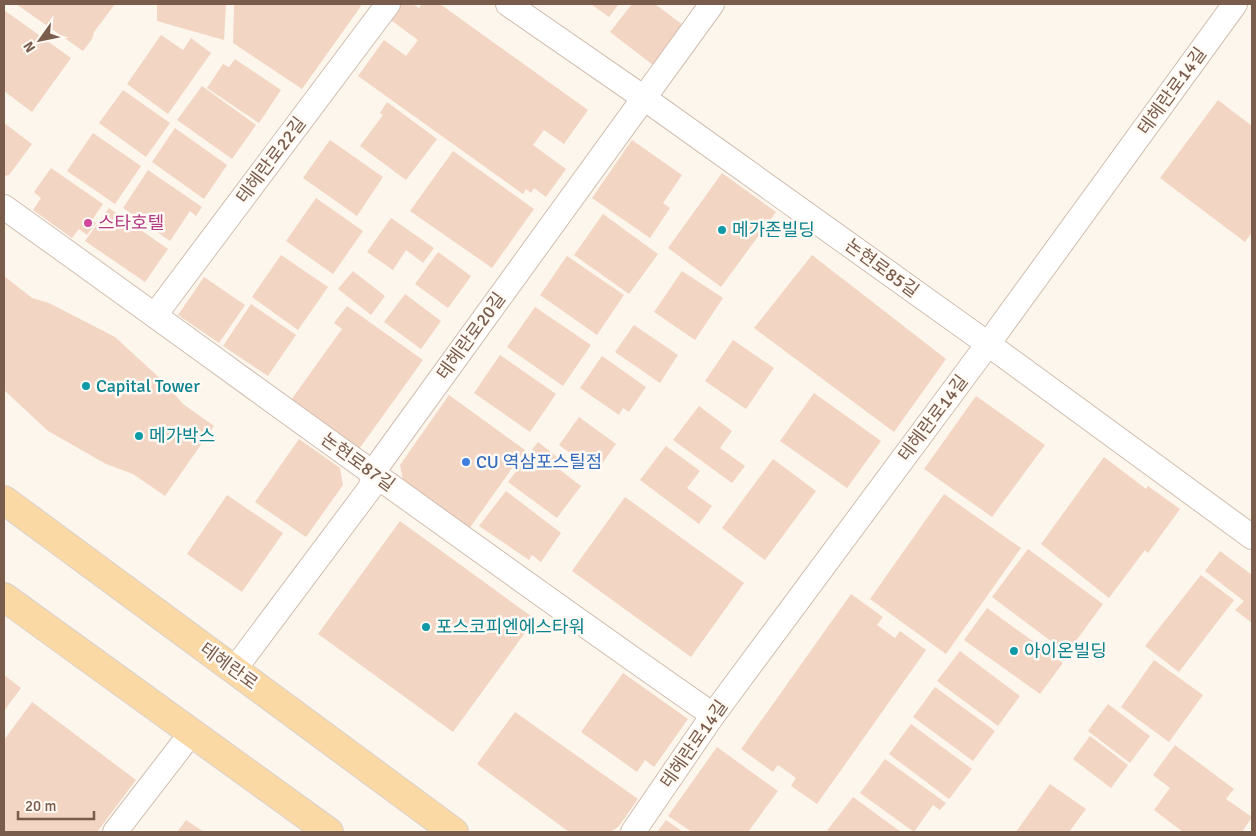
<svg xmlns="http://www.w3.org/2000/svg" width="1256" height="836" viewBox="0 0 1256 836" font-family="Signika,'Noto Sans KR',sans-serif">
	<style>
		.building { fill: #f3d5c3 }
		.lines { fill: none; stroke-linecap: round; stroke-linejoin: round }
		.minor-casing { stroke: #d1beb0; stroke-width: 26 }
		.primary-casing { stroke: #dad1cd; stroke-width: 30 }
		.minor { stroke: #fff; stroke-width: 24 }
		.primary { stroke: #fbd9a5; stroke-width: 28 }
		.hotel-dot { fill: #d1479c; stroke: #fffaf3; stroke-width: 2 }
		.culture-dot { fill: #0f9aa8; stroke: #fffaf3; stroke-width: 2 }
		.shop-dot { fill: #3f7fe0; stroke: #fffaf3; stroke-width: 2 }
		.labels { text-anchor: middle; dominant-baseline: central; stroke-width: 5; stroke-linejoin: round; paint-order: stroke }
		.street-label { font-size: 18px; fill: #7a5c4d; stroke: #fffaf3 }
		.hotel-label { font-size: 18px; fill: #b23c85; stroke: #fffaf3; text-anchor: start }
		.culture-label { font-size: 18px; fill: #0d838f; stroke: #fffaf3; text-anchor: start }
		.shop-label { font-size: 18px; fill: #366cbe; stroke: #fffaf3; text-anchor: start }
	</style>
	<rect width="100%" height="100%" fill="#fdf6ec"/>
	<g class="building">
		<path d="M 16,4 L 115,4 L 94,32 L 92,39 L 83,51 Z"/>
		<path d="M 157,4 L 226,4 L 224,40 L 157,21 Z"/>
		<path d="M 234,4 L 360,4 L 361,6 L 302,89 L 233,43 Z"/>
		<path d="M 398,4 L 413,4 L 419,8 L 422,4 L 430,5 L 431,4 L 440,4 L 588,110 L 564,144 L 544,130 L 533,145 L 566,169 L 546,197 L 534,188 L 531,193 L 526,189 L 523,194 L 358,76 L 384,40 L 406,56 L 418,40 L 388,18 Z"/>
		<path d="M 591,4 L 619,4 L 609,17 Z"/>
		<path d="M 632,4 L 655,4 L 683,25 L 653,65 L 610,32 Z"/>
		<path d="M 4,10 L 71,58 L 32,112 L 4,91 Z"/>
		<path d="M 161,35 L 183,50 L 191,38 L 211,53 L 168,114 L 127,84 Z"/>
		<path d="M 235,59 L 281,90 L 259,123 L 207,88 L 223,64 L 229,67 Z"/>
		<path d="M 202,86 L 256,125 L 232,159 L 177,120 Z"/>
		<path d="M 123,90 L 170,123 L 146,157 L 99,123 Z"/>
		<path d="M 1218,100 L 1252,126 L 1252,232 L 1245,242 L 1160,178 Z"/>
		<path d="M 387,102 L 437,139 L 406,180 L 360,146 L 383,115 L 380,113 Z"/>
		<path d="M 4,123 L 32,144 L 9,175 L 4,176 Z"/>
		<path d="M 175,128 L 227,165 L 204,199 L 152,162 Z"/>
		<path d="M 93,133 L 141,166 L 115,204 L 67,171 Z"/>
		<path d="M 330,140 L 383,177 L 357,216 L 303,178 Z"/>
		<path d="M 632,140 L 682,175 L 663,203 L 670,208 L 650,238 L 592,198 Z"/>
		<path d="M 453,151 L 534,209 L 492,268 L 410,211 Z"/>
		<path d="M 51,168 L 103,204 L 92,220 L 96,223 L 87,235 L 79,229 L 72,238 L 33,210 L 41,198 L 34,192 Z"/>
		<path d="M 148,170 L 202,207 L 196,216 L 190,211 L 170,241 L 123,208 Z"/>
		<path d="M 722,173 L 776,212 L 721,287 L 668,248 Z"/>
		<path d="M 316,198 L 363,231 L 333,274 L 286,241 Z"/>
		<path d="M 109,208 L 168,249 L 145,282 L 85,241 Z"/>
		<path d="M 603,214 L 658,254 L 629,294 L 574,255 Z"/>
		<path d="M 391,218 L 434,248 L 423,263 L 406,250 L 393,270 L 367,252 Z"/>
		<path d="M 438,252 L 471,276 L 448,308 L 415,284 Z"/>
		<path d="M 281,255 L 328,287 L 298,330 L 252,297 Z"/>
		<path d="M 812,255 L 946,359 L 894,432 L 754,328 Z"/>
		<path d="M 567,256 L 624,295 L 597,335 L 540,295 Z"/>
		<path d="M 353,271 L 385,296 L 371,315 L 338,289 Z"/>
		<path d="M 682,271 L 723,298 L 695,340 L 654,312 Z"/>
		<path d="M 4,276 L 32,298 L 49,303 L 115,337 L 164,382 L 183,404 L 214,426 L 165,496 L 133,474 L 106,464 L 48,431 L 4,390 Z"/>
		<path d="M 204,277 L 245,305 L 219,343 L 178,315 Z"/>
		<path d="M 405,294 L 441,321 L 421,349 L 384,322 Z"/>
		<path d="M 251,304 L 296,335 L 268,376 L 223,346 Z"/>
		<path d="M 347,306 L 423,360 L 359,449 L 291,400 L 342,329 L 334,323 Z"/>
		<path d="M 535,307 L 591,345 L 563,386 L 507,347 Z"/>
		<path d="M 634,325 L 678,355 L 660,383 L 615,352 Z"/>
		<path d="M 733,340 L 774,368 L 746,409 L 705,381 Z"/>
		<path d="M 500,355 L 556,394 L 530,432 L 474,393 Z"/>
		<path d="M 602,356 L 646,387 L 629,412 L 623,408 L 619,415 L 580,388 Z"/>
		<path d="M 814,393 L 881,441 L 847,488 L 780,441 Z"/>
		<path d="M 449,395 L 525,450 L 469,529 L 403,480 L 400,465 Z"/>
		<path d="M 976,396 L 1045,445 L 992,517 L 924,469 Z"/>
		<path d="M 699,406 L 732,431 L 720,448 L 745,466 L 732,483 L 673,440 Z"/>
		<path d="M 579,417 L 616,444 L 596,472 L 559,445 Z"/>
		<path d="M 299,439 L 340,468 L 343,485 L 306,537 L 255,502 Z"/>
		<path d="M 538,442 L 561,460 L 556,467 L 581,486 L 557,518 L 508,482 Z"/>
		<path d="M 666,446 L 700,471 L 687,488 L 712,506 L 699,524 L 640,480 Z"/>
		<path d="M 1104,457 L 1146,489 L 1148,486 L 1180,509 L 1148,553 L 1145,550 L 1109,598 L 1041,544 Z"/>
		<path d="M 773,459 L 816,491 L 765,560 L 722,528 Z"/>
		<path d="M 506,491 L 561,533 L 541,562 L 532,555 L 529,560 L 479,526 Z"/>
		<path d="M 944,494 L 1021,548 L 946,654 L 870,599 Z"/>
		<path d="M 227,495 L 283,533 L 242,592 L 187,554 Z"/>
		<path d="M 625,497 L 744,583 L 691,657 L 572,571 Z"/>
		<path d="M 400,521 L 535,619 L 453,732 L 318,634 Z"/>
		<path d="M 1028,549 L 1103,604 L 1067,653 L 992,597 Z"/>
		<path d="M 1220,551 L 1252,575 L 1252,623 L 1235,610 L 1244,601 L 1205,571 Z"/>
		<path d="M 1201,575 L 1234,600 L 1179,672 L 1145,646 Z"/>
		<path d="M 851,594 L 883,617 L 877,625 L 895,638 L 900,631 L 926,650 L 817,804 L 791,786 L 796,778 L 778,765 L 773,772 L 741,749 Z"/>
		<path d="M 987,608 L 1063,663 L 1040,694 L 964,640 Z"/>
		<path d="M 960,651 L 1020,696 L 998,726 L 937,681 Z"/>
		<path d="M 1154,660 L 1203,695 L 1169,742 L 1121,707 Z"/>
		<path d="M 623,673 L 688,719 L 654,767 L 645,760 L 637,772 L 581,732 Z"/>
		<path d="M 4,675 L 21,688 L 4,711 Z"/>
		<path d="M 935,687 L 995,731 L 973,761 L 913,717 Z"/>
		<path d="M 32,702 L 136,780 L 97,832 L 4,832 L 4,740 Z"/>
		<path d="M 1108,704 L 1150,736 L 1130,763 L 1088,731 Z"/>
		<path d="M 515,712 L 638,799 L 619,826 L 611,832 L 569,832 L 477,764 Z"/>
		<path d="M 911,724 L 972,769 L 949,799 L 889,754 Z"/>
		<path d="M 1090,736 L 1128,765 L 1111,788 L 1073,759 Z"/>
		<path d="M 1175,745 L 1234,789 L 1226,799 L 1252,817 L 1242,832 L 1205,831 L 1183,832 L 1154,810 L 1170,788 L 1153,775 Z"/>
		<path d="M 717,747 L 778,791 L 748,832 L 692,832 L 668,816 Z"/>
		<path d="M 885,759 L 946,803 L 940,810 L 933,805 L 914,832 L 860,793 Z"/>
		<path d="M 1050,784 L 1086,809 L 1069,832 L 1016,832 Z"/>
		<path d="M 853,797 L 901,832 L 826,832 Z"/>
		<path d="M 186,820 L 204,832 L 177,832 Z"/>
		<path d="M 666,820 L 683,832 L 657,832 Z"/>
	</g>
	<g class="lines">
		<g class="minor-casing">
			<g id="minor">
				<path d="M 508,4 L 644,98 L 988,344 L 1252,537"/>
				<path d="M 4,207 C 240,376 474,549 713,715"/>
				<path d="M 155,315 L 388,4"/>
				<path d="M 234,670 L 371,487 L 373,472 L 712,4"/>
				<path d="M 115,832 L 192,732"/>
				<path d="M 633,832 L 713,715 L 988,344 L 1235,4"/>
			</g>
		</g>
		<g class="primary-casing">
			<g id="primary">
				<path d="M 4,500 L 454,832"/>
				<path d="M 4,597 L 329,832"/>
			</g>
		</g>
		<use href="#minor" class="minor"/>
		<use href="#primary" class="primary"/>
	</g>
	<circle class="hotel-dot" cx="88" cy="223" r="5"/>
	<g class="culture-dot">
		<circle cx="722" cy="230" r="5"/>
		<circle cx="86" cy="386" r="5"/>
		<circle cx="139" cy="436" r="5"/>
		<circle cx="426" cy="627" r="5"/>
		<circle cx="1014" cy="651" r="5"/>
	</g>
	<circle class="shop-dot" cx="466" cy="462" r="5"/>
	<g class="labels">
		<g class="street-label">
			<text transform="translate(1172 91) rotate(-54)">테헤란로14길</text>
			<text transform="translate(271 160) rotate(-53)">테헤란로22길</text>
			<text transform="translate(882 268) rotate(36)">논현로85길</text>
			<text transform="translate(471 336) rotate(-54)">테헤란로20길</text>
			<text transform="translate(933 418) rotate(-53)">테헤란로14길</text>
			<text transform="translate(358 462) rotate(36)">논현로87길</text>
			<text transform="translate(229 666) rotate(36)">테헤란로</text>
			<text transform="translate(694 744) rotate(-55)">테헤란로14길</text>
		</g>
		<g class="hotel-label">
			<text x="98" y="223">스타호텔</text>
		</g>
		<g class="culture-label">
			<text x="732" y="230">메가존빌딩</text>
			<text x="96" y="386">Capital Tower</text>
			<text x="149" y="436">메가박스</text>
			<text x="436" y="627">포스코피엔에스타워</text>
			<text x="1024" y="651">아이온빌딩</text>
		</g>
		<g class="shop-label">
			<text x="476" y="462">CU 역삼포스틸점</text>
		</g>
	</g>
	<rect width="1256" height="836" fill="none" stroke="#7a5c4d" stroke-width="10"/>
	<g transform="translate(40 40) rotate(237)" stroke="#fffaf3" stroke-width="4" paint-order="stroke">
	<path d="M0-4L9 19L0 12L-9 19Z" fill="#7a5c4d"/>
	<text y="-8" font-size="14" font-weight="bold" text-anchor="middle" fill="#7a5c4d">N</text>
	</g>
	<path d="M18 811v8h76v-8" fill="none" stroke="#7a5c4d" stroke-width="2.5"/>
	<text x="25" y="811" font-size="15" fill="#7a5c4d" stroke="#fffaf3" stroke-width="4" paint-order="stroke">20 m</text>
</svg>
